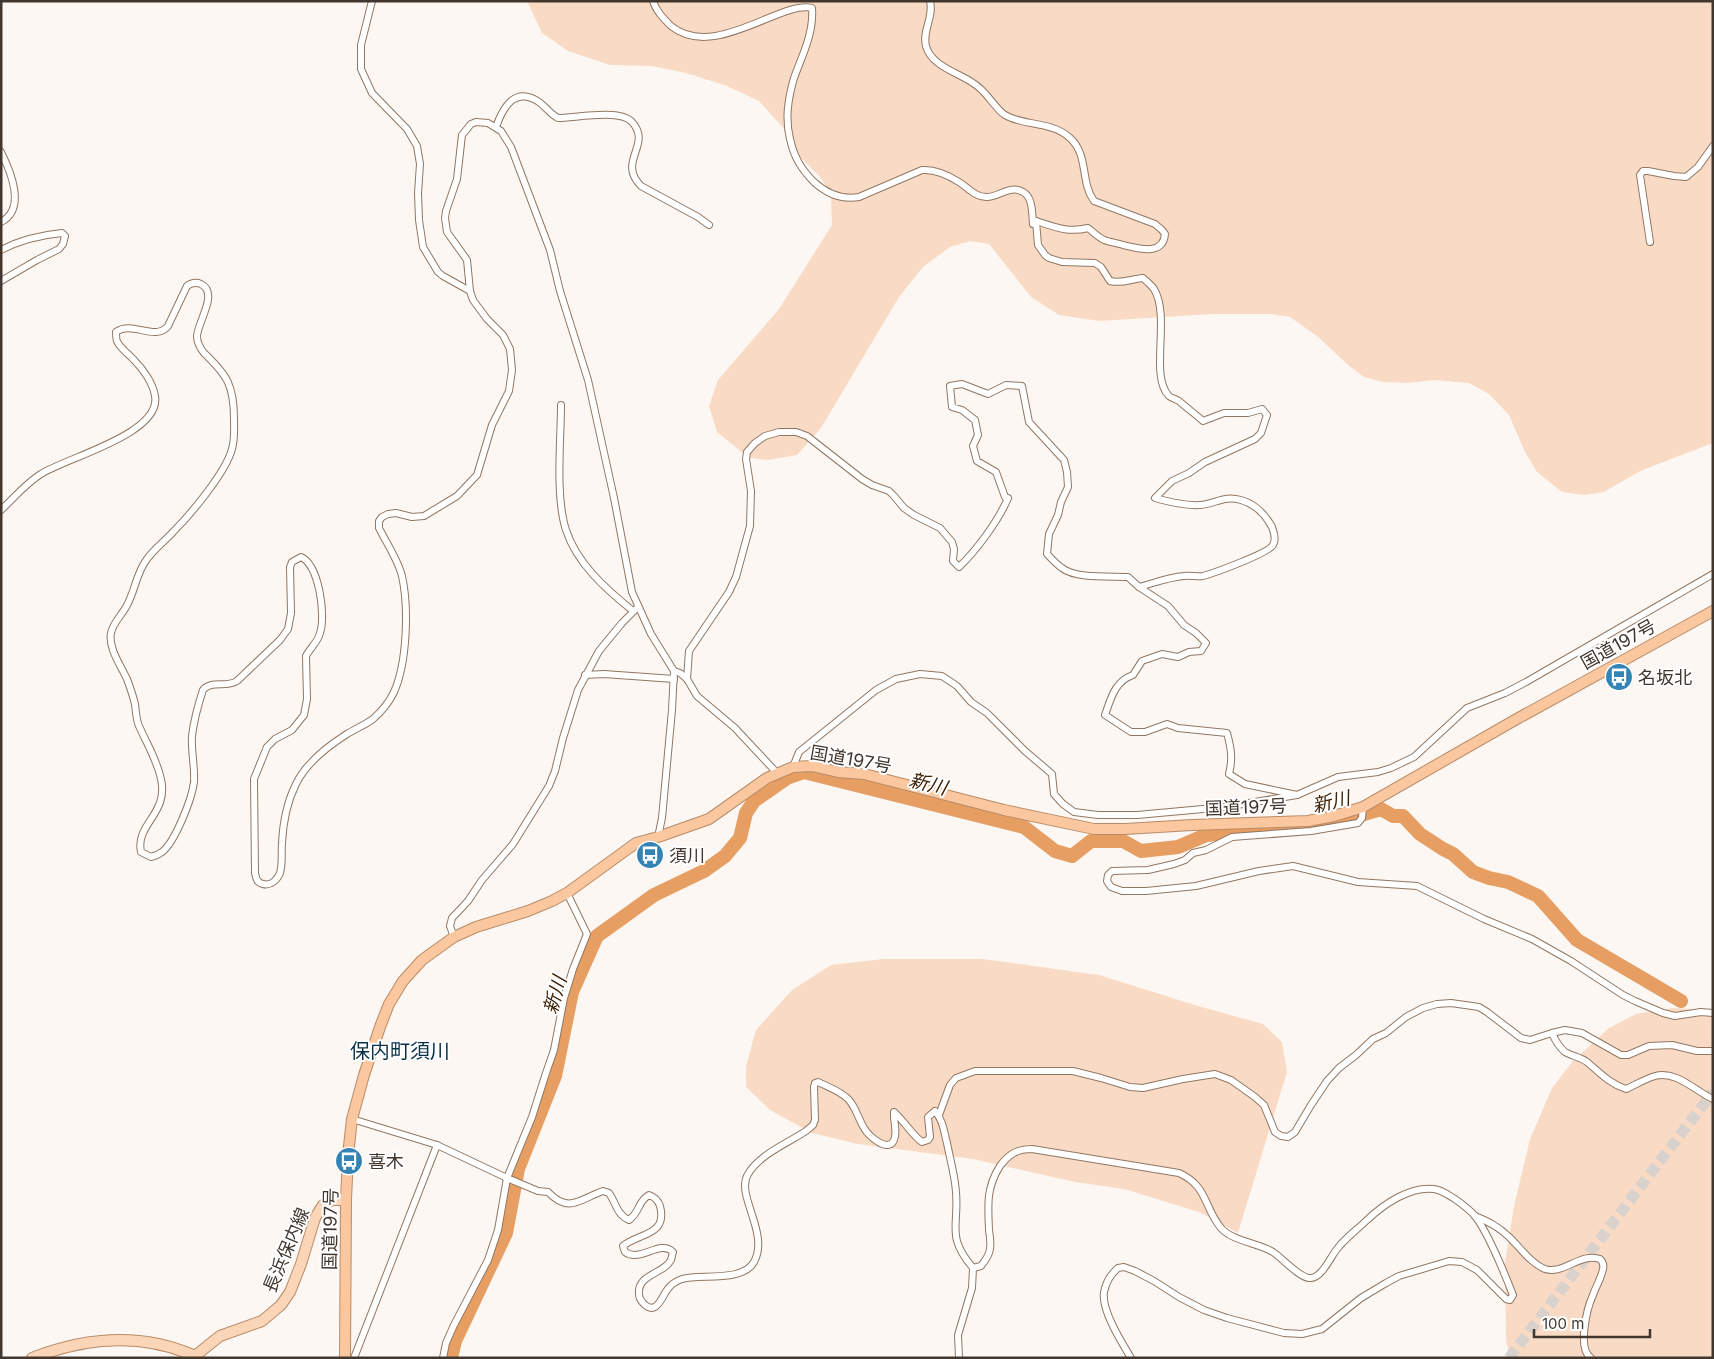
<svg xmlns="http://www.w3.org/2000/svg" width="1714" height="1359" viewBox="0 0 1714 1359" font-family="Inter,'Noto Sans JP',sans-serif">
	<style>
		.green { fill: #f9dbc5 }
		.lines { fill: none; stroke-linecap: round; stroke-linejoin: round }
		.river { stroke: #e79e62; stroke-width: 14 }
		.motorway-tunnel { stroke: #d8d1cc; stroke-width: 11; stroke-dasharray: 11 5.5; stroke-linecap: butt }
		.minor-casing { stroke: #907764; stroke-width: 8 }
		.primary-casing { stroke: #b88c68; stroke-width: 12 }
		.trunk-casing { stroke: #b88c68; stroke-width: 12 }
		.minor { stroke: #fff; stroke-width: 6 }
		.primary { stroke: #fbd5b7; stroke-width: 10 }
		.trunk { stroke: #fac79f; stroke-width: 10 }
		.labels { text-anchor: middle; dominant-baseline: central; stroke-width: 4; stroke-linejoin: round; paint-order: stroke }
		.street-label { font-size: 18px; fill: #42372f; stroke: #fff }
		.poi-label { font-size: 18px; fill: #42372f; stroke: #fff; text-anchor: start }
		.water-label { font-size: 19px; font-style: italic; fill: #3f2208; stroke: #fff }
		.quarter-label { font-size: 20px; fill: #093148; stroke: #fff }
	</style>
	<rect width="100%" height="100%" fill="#fdf7f3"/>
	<g class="green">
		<path d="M 527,1 L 1713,1 L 1713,443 L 1640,471 L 1604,492 L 1584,495 L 1562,492 L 1537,472 L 1525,452 L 1509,415 L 1489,394 L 1469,383 L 1434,380 L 1408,383 L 1382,382 L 1364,377 L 1348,365 L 1317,336 L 1290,317 L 1271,314 L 1213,314 L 1099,321 L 1059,315 L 1031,297 L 989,244 L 970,241 L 950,247 L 923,267 L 899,297 L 821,428 L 797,455 L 768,460 L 749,458 L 717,432 L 709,406 L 718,380 L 779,309 L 832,225 L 831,198 L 822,179 L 797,154 L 784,129 L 759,101 L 727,86 L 686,73 L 652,66 L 610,65 L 568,51 L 542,33 Z"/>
		<path d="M 883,959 L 983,959 L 1099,975 L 1198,1006 L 1263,1024 L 1282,1042 L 1287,1072 L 1238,1233 L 1199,1212 L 1124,1189 L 1075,1182 L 973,1159 L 858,1144 L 812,1133 L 770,1110 L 746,1087 L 746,1066 L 756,1030 L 792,990 L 831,965 Z"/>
		<path d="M 1672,1008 L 1713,1010 L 1713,1358 L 1510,1358 L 1506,1341 L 1505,1263 L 1514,1206 L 1530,1139 L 1552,1088 L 1572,1062 L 1609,1028 L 1636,1014 Z"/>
	</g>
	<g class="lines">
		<path class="river" d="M 451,1358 L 455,1341 L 506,1233 L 518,1169 L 555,1076 L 572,992 L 597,936 L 654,895 L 704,871 L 725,856 L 740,838 L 746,813 L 754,801 L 787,778 L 804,772 L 1024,827 L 1055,851 L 1072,856 L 1091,841 L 1123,841 L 1141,851 L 1178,847 L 1206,835 L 1311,826 L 1347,819 L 1381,809 L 1393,816 L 1403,816 L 1420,834 L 1443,849 L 1453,854 L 1473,872 L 1489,878 L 1508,882 L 1538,896 L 1577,940 L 1681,1001"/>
		<path class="motorway-tunnel" d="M 1509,1358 L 1713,1092"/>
		<g class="minor-casing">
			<g id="minor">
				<path d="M 372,1 L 361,45 L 361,69 L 372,93 L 407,129 L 417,146 L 420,164 L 418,193 L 419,220 L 423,247 L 438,272 L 443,276 L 470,291"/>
				<path d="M 653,1 C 656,11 664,19 671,26 C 714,61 781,0 812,8 C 814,33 802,56 794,78 C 788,99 785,118 790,139 C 794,157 801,169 814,182 C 827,194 841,200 859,197 L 922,170 C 935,169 948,175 959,182 C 967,187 975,197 986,197 C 998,198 1010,184 1023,192 C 1033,197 1032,214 1033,224 L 1036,221 C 1055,227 1068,233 1088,228 C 1093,232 1098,237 1104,240 C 1109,242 1117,243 1123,245 C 1137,248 1163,257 1165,234 L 1162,230 L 1155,224 L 1094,201 C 1080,182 1089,155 1070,138 C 1052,121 1023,126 1005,115 C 995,109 987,91 973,83 C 959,73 931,66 926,46 C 922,31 934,17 930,1"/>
				<path d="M 496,127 C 503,107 515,86 539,102 C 546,107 550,114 558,118 C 575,118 618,109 631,121 C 654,144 616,161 641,186 L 698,217 L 709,225"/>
				<path d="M 1,152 C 10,170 27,209 1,222"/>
				<path d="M 1036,221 L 1038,245 L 1045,255 L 1049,258 L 1062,262 L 1095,263 L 1101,267 L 1110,281 C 1122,284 1131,279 1143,278 C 1146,281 1151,285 1154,289 C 1171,317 1149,376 1169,396 C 1171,398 1176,399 1179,401 C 1187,408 1195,414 1203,421 L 1224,413 L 1248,413 L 1262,409 L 1267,415 L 1261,433 L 1255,439 L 1205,462 L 1189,473 L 1172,481 L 1155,498 C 1169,502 1185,506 1200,505 C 1216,504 1223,495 1241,500 C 1255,504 1265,514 1272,527 C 1274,532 1276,540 1273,545 C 1269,553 1214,573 1203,576 C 1197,577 1190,575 1184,576 C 1169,577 1154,583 1139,587"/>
				<path d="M 1650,242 L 1640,175 L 1643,171 L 1648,171 L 1674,176 L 1686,177 L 1698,167 L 1713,146"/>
				<path d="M 1,250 C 20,240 41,235 62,233 L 65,236 L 63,244 L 59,249 L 37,260 L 1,281"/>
				<path d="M 561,405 C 561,441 555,496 566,530 C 577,564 607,590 633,611"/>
				<path d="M 1,510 C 14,498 26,483 41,474 C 65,458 162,434 155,396 C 153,383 143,369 134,360 C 129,354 122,350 118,343 C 116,341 116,336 116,332 C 132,320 155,342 168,326 L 187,286 C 191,283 196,282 201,284 C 219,293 198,321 197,336 C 197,342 200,348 204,353 C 227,375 234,385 234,419 C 234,428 235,439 232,449 C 226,472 191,514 173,532 C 165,541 154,549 147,559 C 136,573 135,592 126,607 C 121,616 113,623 111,633 C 108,648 121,666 127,679 C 130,687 133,696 135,704 C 136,712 136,719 139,726 C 147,744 157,760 161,779 C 169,814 135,824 141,852 L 151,857 C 155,856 158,855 162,852 C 175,842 192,799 194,782 C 195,767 191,751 192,736 C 194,720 198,705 203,690 C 211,680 226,688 237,681 L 280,640 L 288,629 L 291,613 L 290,567 L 292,562 L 301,557 C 319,565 326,615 320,633 C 318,642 310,648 306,656 L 307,699 L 304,715 L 292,730 L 275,739 L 267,747 L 254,779 L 255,873 C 256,878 257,883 263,884 C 271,886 277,880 280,873 C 283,863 281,853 282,843 C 283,823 287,802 296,784 C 306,763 328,746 347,734 C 355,729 365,725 373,719 C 382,711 389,703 394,692 C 407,663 409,608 402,576 C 398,560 387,544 379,528 L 379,521 L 382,517 L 388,514 L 396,513 L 412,517 L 424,516 L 457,496 L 477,475 L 492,425 L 509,391 L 512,370 L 510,349 L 503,335 L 487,319 L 473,300 L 470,291 L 467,260 L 447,232 L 445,218 L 446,211 L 457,179 L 462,135 L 471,124 L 476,122 L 488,123 L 501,131 L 511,147 L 550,250 L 560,291 L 588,380 L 614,498 L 632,592 L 651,634 L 674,671 L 672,710 L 662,818 L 658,837"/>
				<path d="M 674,671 L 680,673 L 687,679 L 697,696 L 735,728 L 777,773"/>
				<path d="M 585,675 L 604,674 L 674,679"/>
				<path d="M 687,679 L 689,651 L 729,592 L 736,577 L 750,526 L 751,491 L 746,459 L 747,452 L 755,443 L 765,436 L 779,432 L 796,432 L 807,436 L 862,479 L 872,485 L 889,491 L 894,496 L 904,508 L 914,515 L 940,528 L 952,542 L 954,549 L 953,561 L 959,567 C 976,551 999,520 1008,498 L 1005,497 L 996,472 L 977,461 L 973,446 L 978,435 L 975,420 L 962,410 L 952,407 L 950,386 L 962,384 L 988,394 L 1006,385 L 1022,386 L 1029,422 L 1064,460 L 1067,472 L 1068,487 L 1061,502 L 1058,515 L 1049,534 L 1047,554 C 1052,559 1056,564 1062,568 C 1076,579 1110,576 1128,577 L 1139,587 L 1168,606 L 1184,625 L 1196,633 L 1206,643 L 1201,651 L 1189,652 L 1178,657 L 1162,654 L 1142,661 L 1133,675 C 1115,681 1111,698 1105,715 L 1131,732 L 1145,732 L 1167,724 L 1178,728 L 1227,733 C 1231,748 1233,758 1229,774 L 1245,784 L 1297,795"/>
				<path d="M 793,767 L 799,752 L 876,690 L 896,679 L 920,674 L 942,676 L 957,686 L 971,702 L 987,713 L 1025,751 L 1052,774 L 1054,794 L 1063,804 L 1074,812 L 1098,815 L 1137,815 L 1225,807 L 1297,795 L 1338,777 L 1378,772 L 1391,768 L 1414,757 L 1467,708 L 1505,693 L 1526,682 L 1713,574"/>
				<path d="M 1363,807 L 1362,818 L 1358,823 L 1311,831 L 1232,837 L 1206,850 L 1193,853 L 1185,860 L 1174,864 L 1148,870 L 1112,871 L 1108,875 L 1107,881 L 1111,887 L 1122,891 L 1146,891 L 1196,886 L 1259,871 L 1293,866 L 1358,882 L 1417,886 L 1484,919 L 1532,939 L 1571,961 L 1623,995 L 1635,1001 L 1663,1013 L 1675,1016 L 1701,1012 L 1713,1013"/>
				<path d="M 454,937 L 450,926 L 452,918 L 468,901 L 482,880 L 513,844 L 549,786 L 555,771 L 563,738 L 578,690 L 599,651 L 622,623 L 638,607"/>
				<path d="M 1552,1033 C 1555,1040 1559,1047 1565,1052 C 1572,1056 1580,1057 1587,1062 C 1599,1072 1610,1084 1626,1089 C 1635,1085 1645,1079 1655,1076 C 1676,1070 1695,1091 1713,1099"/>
				<path d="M 939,1115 L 950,1085 L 956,1078 L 975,1071 L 1073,1071 L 1101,1078 L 1130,1087 L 1143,1088 L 1183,1079 L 1215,1074 L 1231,1080 L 1255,1097 L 1264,1105 L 1275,1132 L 1281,1136 L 1288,1137 L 1295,1132 L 1311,1105 L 1327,1081 L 1339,1068 L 1356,1055 L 1373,1039 L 1386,1033 L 1406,1017 L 1423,1008 L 1437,1004 L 1451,1003 L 1479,1007 L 1487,1012 L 1521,1038 L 1530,1040 L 1552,1033 L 1565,1030 L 1582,1033 L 1621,1055 L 1628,1055 L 1649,1046 L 1672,1045 L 1697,1051 L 1713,1051"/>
				<path d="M 352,1119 L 437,1145 L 507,1178 L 538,1191 L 548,1192 C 569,1214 580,1199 603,1191 L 609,1193 C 616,1203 617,1215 629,1220 C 641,1211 637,1202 649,1195 C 655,1197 658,1200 660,1206 C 668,1236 638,1233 623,1246 L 625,1252 C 640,1263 660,1239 673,1252 C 672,1255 672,1257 671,1260 C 664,1274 637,1274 639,1294 C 639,1298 641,1301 644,1304 C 656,1316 662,1297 667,1290 C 671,1284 676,1281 682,1279 C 702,1274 743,1282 754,1262 C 770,1233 735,1195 748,1174 C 760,1154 788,1143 806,1131 L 813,1125 L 815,1120 L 814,1087 L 815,1083 L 818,1082 C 828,1087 841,1091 849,1100 C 856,1108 858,1118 864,1128 C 868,1135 888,1154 894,1140 C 898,1132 893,1121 894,1112 C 904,1121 913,1136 922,1142 L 928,1140 L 930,1137 L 928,1117 L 935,1111 C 943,1120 944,1132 947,1143 C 950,1159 955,1176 956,1192 C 959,1227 946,1236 973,1268 L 972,1288 L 958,1335 L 959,1358"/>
				<path d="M 1475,1216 C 1487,1221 1498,1226 1508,1236 C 1519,1246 1530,1263 1545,1269 C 1563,1275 1581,1252 1600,1259 C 1603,1262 1604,1265 1603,1269 C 1601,1279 1596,1286 1593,1295 C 1587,1308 1577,1349 1591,1358"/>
				<path d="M 973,1268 L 981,1266 C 985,1261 989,1256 990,1249 C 991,1243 990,1236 989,1230 C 988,1205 986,1188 1000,1166 C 1009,1154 1017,1149 1032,1149 L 1179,1173 C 1208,1186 1204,1208 1221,1228 C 1232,1241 1258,1243 1273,1252 C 1282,1258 1299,1277 1309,1278 C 1321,1280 1331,1256 1337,1249 C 1345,1238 1358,1229 1367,1220 C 1384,1204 1410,1186 1434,1189 C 1442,1190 1448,1195 1455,1199 C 1462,1204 1469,1209 1475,1216 C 1489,1234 1504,1272 1513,1295 L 1510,1300 L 1506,1299 L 1477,1270 L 1462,1262 L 1449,1261 L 1399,1276 L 1386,1283 L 1361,1298 L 1322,1329 L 1302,1334 L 1284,1333 L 1227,1318 L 1204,1310 L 1179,1297 L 1154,1281 L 1135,1271 L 1124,1267 L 1118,1268 C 1111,1274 1106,1282 1104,1292 C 1101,1310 1122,1343 1131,1358"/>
				<path d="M 354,1358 L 437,1145"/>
				<path d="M 443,1358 L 446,1343 L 454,1325 L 488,1260 L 498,1230 L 507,1178 L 532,1117 L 546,1073 L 554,1050 L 564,998 L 573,969 L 587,934 L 567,893"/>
			</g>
		</g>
		<g class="primary-casing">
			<path id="primary" d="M 32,1358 C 86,1337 141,1332 195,1356 L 220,1336 L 262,1321 L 281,1305 L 290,1292 L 301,1264 L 315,1218 L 323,1205 L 333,1200 L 346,1200"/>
		</g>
		<g class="trunk-casing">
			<path id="trunk" d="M 345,1358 L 346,1200 L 348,1155 L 352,1119 L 364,1075 L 380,1027 L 389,1004 L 403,981 L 422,960 L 454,937 L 476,927 L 528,911 L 552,901 L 567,893 L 636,843 L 658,837 L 709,819 L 767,778 L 793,767 L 812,766 L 838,772 L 864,774 L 1004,810 L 1094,829 L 1125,829 L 1192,825 L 1308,821 L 1334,816 L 1363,807 L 1515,720 L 1713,611"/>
		</g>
		<use href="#minor" class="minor"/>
		<use href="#primary" class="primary"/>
		<use href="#trunk" class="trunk"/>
	</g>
	<defs>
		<g id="bus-disc" transform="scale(1.4375)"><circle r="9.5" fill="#3383b4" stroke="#fff"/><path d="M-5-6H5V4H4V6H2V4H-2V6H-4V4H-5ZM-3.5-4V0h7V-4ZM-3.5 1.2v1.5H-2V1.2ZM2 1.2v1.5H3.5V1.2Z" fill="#fff"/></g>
	</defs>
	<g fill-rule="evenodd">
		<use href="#bus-disc" x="1619" y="677"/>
		<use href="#bus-disc" x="650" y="855"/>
		<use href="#bus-disc" x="349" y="1161"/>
	</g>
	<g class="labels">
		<g class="street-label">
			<text transform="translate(1618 644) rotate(-29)">国道197号</text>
			<text transform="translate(851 759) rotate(10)">国道197号</text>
			<text transform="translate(1246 807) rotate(-2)">国道197号</text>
			<text transform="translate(330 1229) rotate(-89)">国道197号</text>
			<text transform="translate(286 1250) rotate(-67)">長浜保内線</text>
		</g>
		<g class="poi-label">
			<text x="1638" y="677">名坂北</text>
			<text x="669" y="855">須川</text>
			<text x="368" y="1161">喜木</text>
		</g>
		<g class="water-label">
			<text transform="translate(928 784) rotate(14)">新川</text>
			<text transform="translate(1331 802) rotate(-13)">新川</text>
			<text transform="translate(555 995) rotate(-74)">新川</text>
		</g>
		<g class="quarter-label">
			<text x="400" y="1051">保内町須川</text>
		</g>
	</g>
	<rect width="1714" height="1359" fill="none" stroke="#42372f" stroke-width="5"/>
	<path d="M1534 1329v8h116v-8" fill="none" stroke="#42372f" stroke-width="2.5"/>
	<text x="1542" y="1329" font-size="15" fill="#42372f" stroke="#ffffff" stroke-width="4" paint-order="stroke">100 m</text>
</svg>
